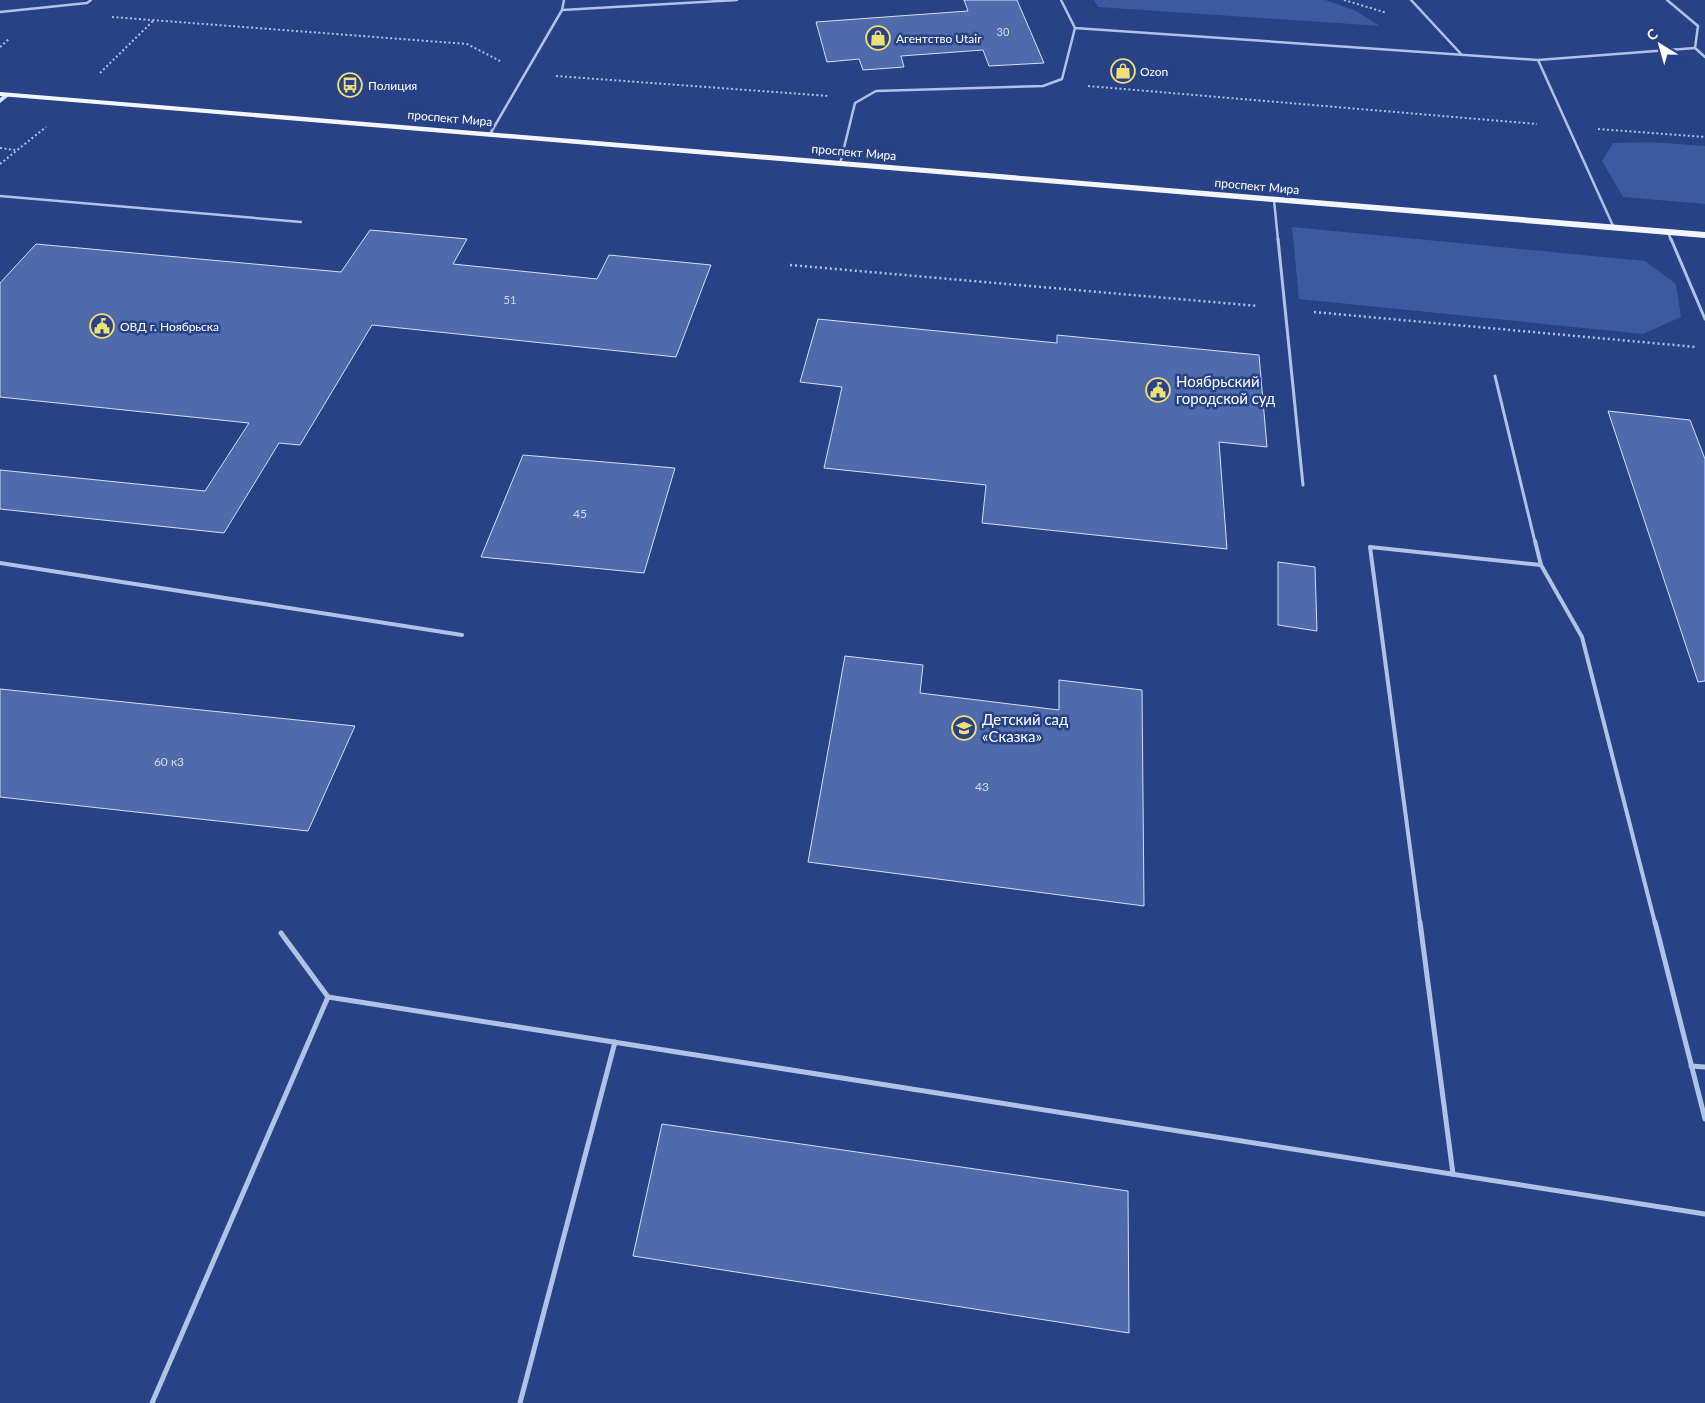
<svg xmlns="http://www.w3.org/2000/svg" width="1705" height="1403" viewBox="0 0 1705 1403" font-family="Lato,sans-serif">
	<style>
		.green { fill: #3b5aa1 }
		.building { fill: #4f6bac; stroke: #d4dff6 }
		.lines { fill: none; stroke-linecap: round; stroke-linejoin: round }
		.path-far1 { stroke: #b1c2e8; stroke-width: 2; stroke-dasharray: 2 2.5; stroke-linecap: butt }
		.path { stroke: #b1c2e8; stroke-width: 2.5; stroke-dasharray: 2 3; stroke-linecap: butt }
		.lane-far3 { stroke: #b1c2e8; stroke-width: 2.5 }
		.lane-far2 { stroke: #b1c2e8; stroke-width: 3 }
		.lane-far1 { stroke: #b1c2e8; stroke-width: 4 }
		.lane { stroke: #b1c2e8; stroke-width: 5 }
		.secondary { fill: #dbe3f7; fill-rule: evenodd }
		.primary { fill: #f3f5fe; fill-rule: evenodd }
		.labels { text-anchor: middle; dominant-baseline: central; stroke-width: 5; stroke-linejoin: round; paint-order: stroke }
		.far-number-label { font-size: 11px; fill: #d3daea }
		.far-poi-label { font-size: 12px; fill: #fff; stroke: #274285; text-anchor: start }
		.far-street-label { font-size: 12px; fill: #fff; stroke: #274285 }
		.number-label { font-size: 12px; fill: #d3daea }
		.poi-label { font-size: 15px; fill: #fff; stroke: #274285; text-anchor: start }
	</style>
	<rect width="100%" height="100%" fill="#274285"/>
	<g class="green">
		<path d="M 1094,0 L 1325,0 L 1354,10 L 1380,26 L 1098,7 Z"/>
		<path d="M 1649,142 L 1705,146 L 1705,204 L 1623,197 L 1602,161 L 1613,143 Z"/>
		<path d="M 1292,227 L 1645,261 L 1676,284 L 1681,317 L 1643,334 L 1299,299 Z"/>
	</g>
	<g class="building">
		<path d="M 964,0 L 1017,0 L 1044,63 L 989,66 L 983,50 L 901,56 L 904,67 L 863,70 L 859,59 L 827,62 L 816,22 L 968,11 Z"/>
		<path d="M 370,230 L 467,239 L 453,264 L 597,279 L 609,255 L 711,265 L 676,357 L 372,325 L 300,445 L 279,443 L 224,533 L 0,509 L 0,470 L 205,491 L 249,423 L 0,397 L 0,283 L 36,244 L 341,272 Z"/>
		<path d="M 818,319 L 1057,343 L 1057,335 L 1259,355 L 1267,447 L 1219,442 L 1227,549 L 982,523 L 986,485 L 824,468 L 842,387 L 800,382 Z"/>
		<path d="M 1608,411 L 1690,420 L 1705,459 L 1705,681 L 1698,682 Z"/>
		<path d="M 523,455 L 675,468 L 644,573 L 481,557 Z"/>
		<path d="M 1278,562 L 1315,567 L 1317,631 L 1278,625 Z"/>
		<path d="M 845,656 L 923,665 L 920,693 L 1059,710 L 1059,680 L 1142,690 L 1144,906 L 808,862 Z"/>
		<path d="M 0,689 L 355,726 L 308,831 L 0,797 Z"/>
		<path d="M 662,1124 L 1128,1191 L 1129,1333 L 633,1256 Z"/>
	</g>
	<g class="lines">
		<g class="path-far1">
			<path d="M 1344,0 L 1387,13"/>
			<path d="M 112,17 L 467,44 L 500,61"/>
			<path d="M 0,47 L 9,39"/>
			<path d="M 100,73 L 153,21"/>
			<path d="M 556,76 L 829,96"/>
			<path d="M 1088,86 L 1537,124"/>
			<path d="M 1598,129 L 1705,137"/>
			<path d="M 0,148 L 15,150"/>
			<path d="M 0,164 L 46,127"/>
		</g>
		<g class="path">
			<path d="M 790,265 L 1258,306"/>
			<path d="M 1314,312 L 1696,347"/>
		</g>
		<g class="lane-far3">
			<path d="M 1061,0 L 1075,28 L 1538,60 L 1614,228"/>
			<path d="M 1411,0 L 1462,55"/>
			<path d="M 1667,0 L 1698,26 L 1695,48 L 1705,57"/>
			<path d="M 562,10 L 737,0"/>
			<path d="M 0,12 L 87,3 L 91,0"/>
			<path d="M 1538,60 L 1695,48"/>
			<path d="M 490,134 L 562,10 L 564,0"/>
			<path d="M 840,164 L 855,103 L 876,91 L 1043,86 L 1062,79 L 1075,28"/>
			<path d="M 0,196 L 301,222"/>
			<path d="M 1274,200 L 1278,240"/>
			<path d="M 1668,232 L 1671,240"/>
		</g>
		<g class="lane-far2">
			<path d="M 1278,239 L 1303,485"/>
			<path d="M 1671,239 L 1705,319"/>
			<path d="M 1495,376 L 1535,542"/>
		</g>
		<g class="lane-far1">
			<path d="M 1535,541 L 1541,565 L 1582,637 L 1655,923"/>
			<path d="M 0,563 L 462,635"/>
			<path d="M 1420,923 L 1370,547 L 1541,565"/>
		</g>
		<g class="lane">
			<path d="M 1420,922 L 1453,1174"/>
			<path d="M 1655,922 L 1705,1119"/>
			<path d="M 281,933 L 328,997 L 1705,1214"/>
			<path d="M 1691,1066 L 1705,1067"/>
			<path d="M 152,1403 L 328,997"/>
			<path d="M 520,1403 L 615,1042"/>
		</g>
		<path class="secondary" d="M 5,94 L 10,95 L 0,103 L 0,98 Z"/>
		<path class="primary" d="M 0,92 L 1705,232 L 1705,238 L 0,96 Z"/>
	</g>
	<defs>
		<g id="shop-ring" transform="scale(1.25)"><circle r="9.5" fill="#274285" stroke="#f0df76" stroke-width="1.5"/><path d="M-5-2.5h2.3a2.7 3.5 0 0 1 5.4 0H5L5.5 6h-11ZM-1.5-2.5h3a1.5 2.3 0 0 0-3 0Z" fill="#f0df76"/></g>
		<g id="bus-ring" transform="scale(1.25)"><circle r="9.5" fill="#274285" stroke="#f0df76" stroke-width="1.5"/><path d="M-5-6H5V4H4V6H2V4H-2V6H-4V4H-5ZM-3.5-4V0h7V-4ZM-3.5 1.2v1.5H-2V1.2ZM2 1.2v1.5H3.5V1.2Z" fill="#f0df76"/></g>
		<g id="civic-ring" transform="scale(1.25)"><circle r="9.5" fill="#274285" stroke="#f0df76" stroke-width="1.5"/><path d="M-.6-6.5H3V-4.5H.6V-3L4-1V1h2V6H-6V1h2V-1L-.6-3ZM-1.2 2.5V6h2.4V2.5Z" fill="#f0df76"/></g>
		<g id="school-ring" transform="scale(1.25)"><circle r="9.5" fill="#274285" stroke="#f0df76" stroke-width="1.5"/><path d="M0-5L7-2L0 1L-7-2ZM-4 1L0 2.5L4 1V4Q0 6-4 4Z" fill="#f0df76"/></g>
	</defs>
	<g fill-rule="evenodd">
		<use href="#shop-ring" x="878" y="38"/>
		<use href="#shop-ring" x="1123" y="71"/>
		<use href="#bus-ring" x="350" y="85"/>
		<use href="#civic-ring" x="102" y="326"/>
		<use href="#civic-ring" x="1158" y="390"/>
		<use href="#school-ring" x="964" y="728"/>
	</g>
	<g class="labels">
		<g class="far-number-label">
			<text x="1003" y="31">30</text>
			<text x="510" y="299">51</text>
		</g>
		<g class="far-poi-label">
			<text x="896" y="38">Агентство Utair</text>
			<text x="1140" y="71">Ozon</text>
			<text x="368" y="85">Полиция</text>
			<text x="120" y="326">ОВД г. Ноябрьска</text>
		</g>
		<g class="far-street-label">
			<text transform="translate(450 118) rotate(5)">проспект Мира</text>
			<text transform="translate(854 152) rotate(5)">проспект Мира</text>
			<text transform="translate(1257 186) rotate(5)">проспект Мира</text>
		</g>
		<g class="number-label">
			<text x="580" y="513">45</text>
			<text x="169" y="761">60 к3</text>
			<text x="982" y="786">43</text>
		</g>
		<g class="poi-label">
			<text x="1176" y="381">Ноябрьский<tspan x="1176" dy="17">городской суд</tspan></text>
			<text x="982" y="719">Детский сад<tspan x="982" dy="17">«Сказка»</tspan></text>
		</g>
	</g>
	<g transform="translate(1660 45) rotate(323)" stroke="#274285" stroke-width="4" paint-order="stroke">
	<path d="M0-4L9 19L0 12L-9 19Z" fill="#ffffff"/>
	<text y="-8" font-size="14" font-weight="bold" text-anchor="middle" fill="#ffffff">С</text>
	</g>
</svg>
